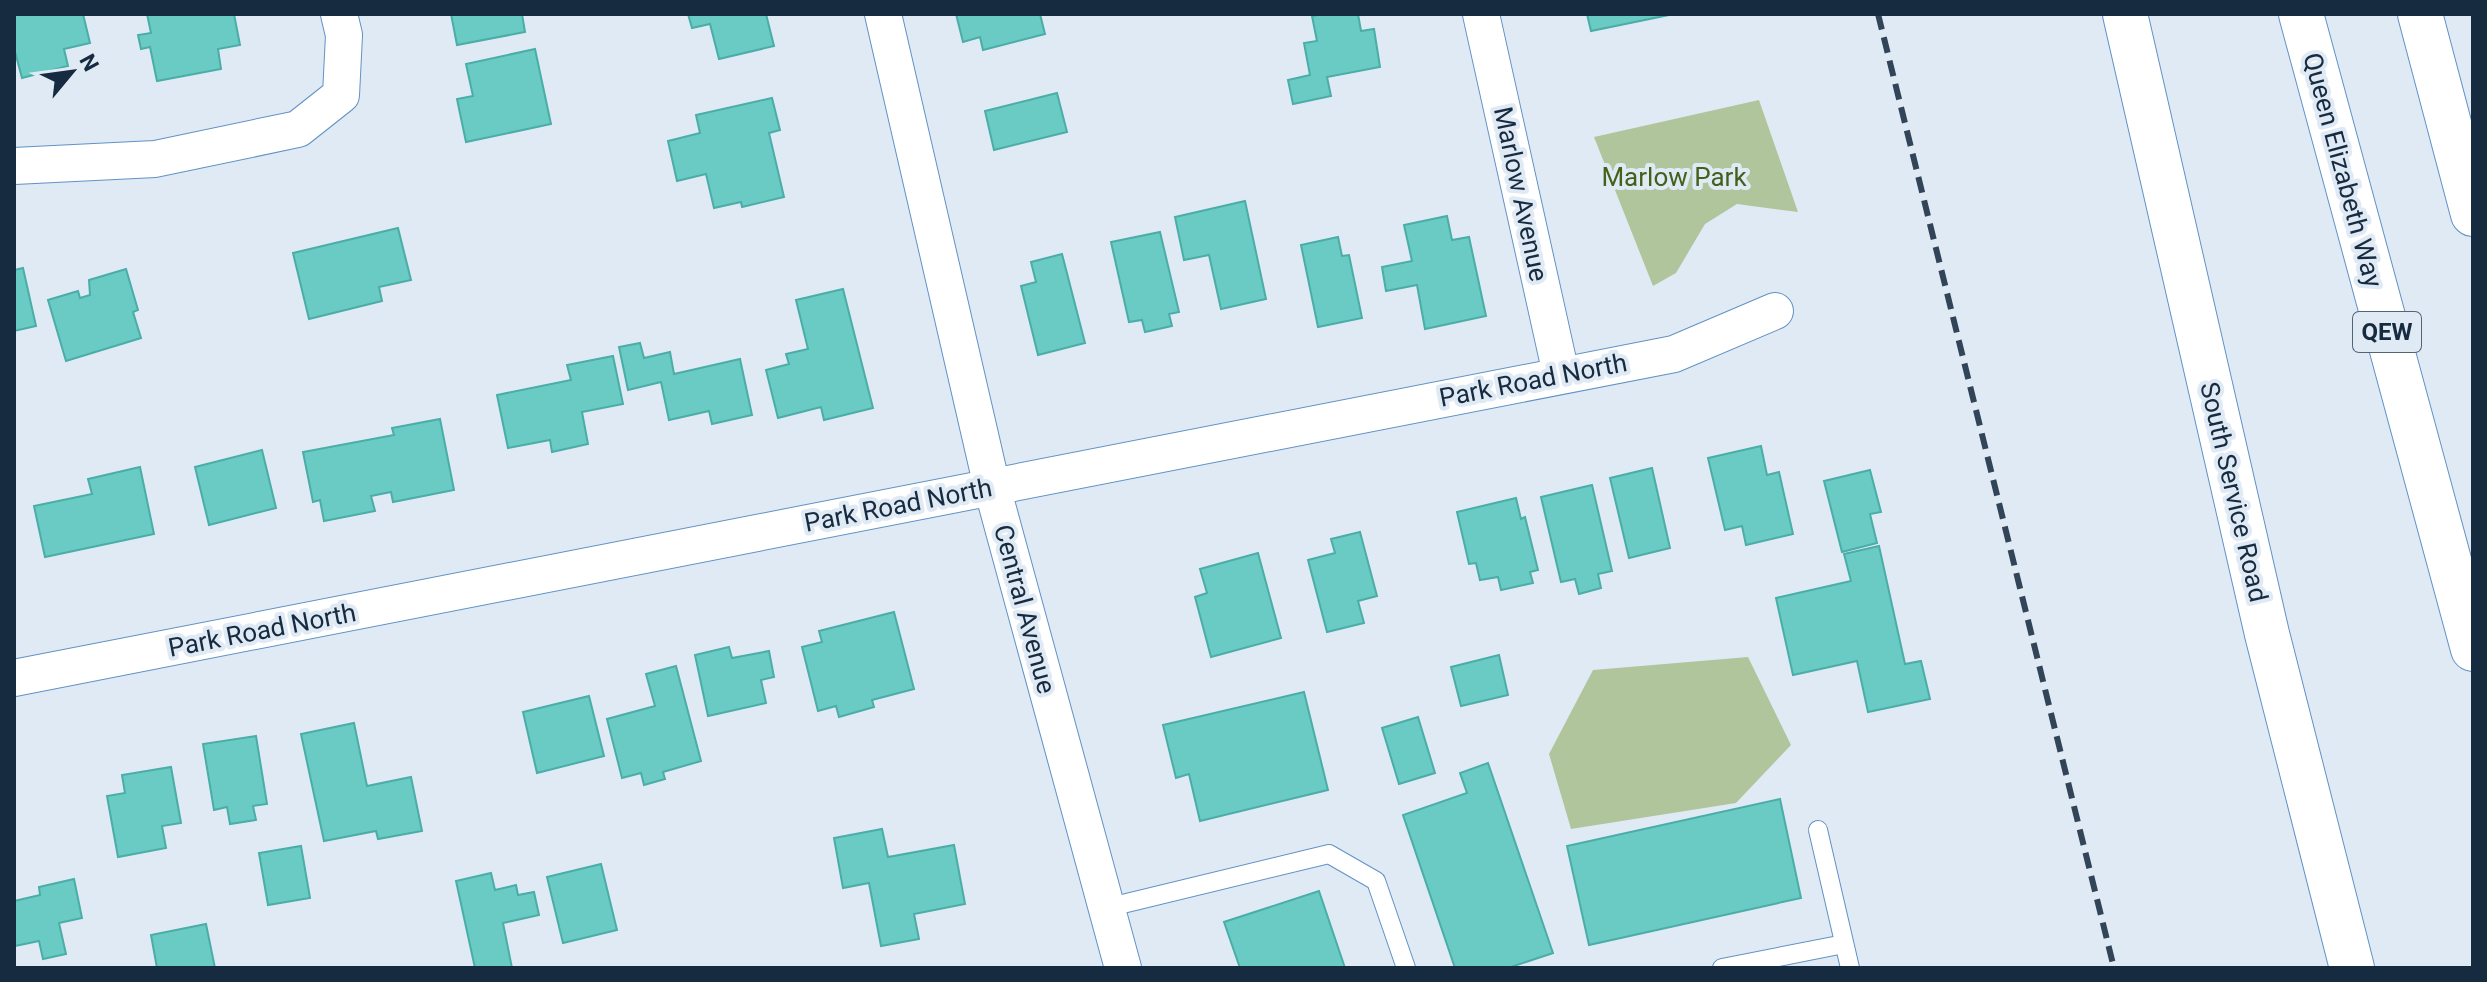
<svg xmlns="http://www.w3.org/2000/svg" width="2487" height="982" viewBox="0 0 2487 982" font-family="Roboto,sans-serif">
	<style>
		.green { fill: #b1c59d }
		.building { fill: #6acbc4; stroke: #4aada7; stroke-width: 2 }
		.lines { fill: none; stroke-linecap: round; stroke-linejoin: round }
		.lane-casing { stroke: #6192c4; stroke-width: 20 }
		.street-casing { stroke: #6192c4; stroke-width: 38 }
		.secondary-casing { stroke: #6192c4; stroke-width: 46 }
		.highway-casing { stroke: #6192c4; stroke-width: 46 }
		.lane { stroke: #fff; stroke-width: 18 }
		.street { stroke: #fff; stroke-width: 36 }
		.secondary { stroke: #fff; stroke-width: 44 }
		.highway { stroke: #fff; stroke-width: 44 }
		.rail { stroke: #324458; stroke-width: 6; stroke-dasharray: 16 8; stroke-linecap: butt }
		.labels { text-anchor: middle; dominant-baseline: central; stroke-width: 8; stroke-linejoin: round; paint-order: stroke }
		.shield { fill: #e0eaf5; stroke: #536476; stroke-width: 2 }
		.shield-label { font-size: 24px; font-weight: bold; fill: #172b40 }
		.street-label { font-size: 26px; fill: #172b40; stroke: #e0eaf5 }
		.park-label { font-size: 26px; fill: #43611b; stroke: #e0eaf5 }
	</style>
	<rect width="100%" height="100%" fill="#e0eaf5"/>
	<g class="green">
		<path d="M 1759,100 L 1798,212 L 1737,204 L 1705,224 L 1676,273 L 1653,286 L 1594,137 Z"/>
		<path d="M 1748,657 L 1791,745 L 1736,803 L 1571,829 L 1549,754 L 1593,670 Z"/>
	</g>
	<g class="building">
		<path d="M 14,14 L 83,14 L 90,43 L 64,49 L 68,66 L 22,78 L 14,48 Z"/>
		<path d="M 147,14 L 234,14 L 240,45 L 218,49 L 221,69 L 157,81 L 150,47 L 141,49 L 138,35 L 151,33 Z"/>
		<path d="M 451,14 L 522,14 L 525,32 L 457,45 Z"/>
		<path d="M 688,14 L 766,14 L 774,46 L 719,59 L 710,24 L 692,28 Z"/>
		<path d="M 956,14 L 1040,14 L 1045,34 L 983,50 L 980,37 L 963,42 Z"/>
		<path d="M 1323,14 L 1358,14 L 1361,31 L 1374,29 L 1380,67 L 1327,77 L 1331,96 L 1293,104 L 1288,80 L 1310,75 L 1304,43 L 1317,41 L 1312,16 Z"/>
		<path d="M 1587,14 L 1674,14 L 1591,31 Z"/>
		<path d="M 535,49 L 551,124 L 466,142 L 457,99 L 473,96 L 466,64 Z"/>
		<path d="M 1057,93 L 1067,132 L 994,150 L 985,111 Z"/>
		<path d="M 772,98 L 780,130 L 769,133 L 784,197 L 742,207 L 741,202 L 714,208 L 706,174 L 677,181 L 668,141 L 700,133 L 696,115 Z"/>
		<path d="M 1245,201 L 1266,299 L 1221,309 L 1209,255 L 1184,260 L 1175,217 Z"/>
		<path d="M 1447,216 L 1452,240 L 1469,237 L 1486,316 L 1425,329 L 1417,285 L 1386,291 L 1382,267 L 1412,261 L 1404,225 Z"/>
		<path d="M 398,228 L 411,280 L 379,287 L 382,301 L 309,319 L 293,253 Z"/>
		<path d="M 1160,232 L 1179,312 L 1169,314 L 1172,326 L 1145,332 L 1142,320 L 1129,322 L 1111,242 Z"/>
		<path d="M 1338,237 L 1342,256 L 1349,255 L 1362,318 L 1318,327 L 1301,245 Z"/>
		<path d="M 1062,254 L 1085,343 L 1038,355 L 1021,286 L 1036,282 L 1031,262 Z"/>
		<path d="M 23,268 L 36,326 L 14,331 L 14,270 Z"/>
		<path d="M 126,269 L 138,310 L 133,312 L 141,338 L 66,361 L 48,300 L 78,291 L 80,298 L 90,295 L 89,280 Z"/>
		<path d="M 843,289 L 873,408 L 824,420 L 821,407 L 778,418 L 766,370 L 789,364 L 786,354 L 808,349 L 796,300 Z"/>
		<path d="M 640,343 L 644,358 L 670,352 L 674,374 L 740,359 L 752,415 L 712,424 L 709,411 L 669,420 L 661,382 L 628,390 L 619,347 Z"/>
		<path d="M 613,356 L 623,404 L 582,412 L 588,444 L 552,452 L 550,440 L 508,448 L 497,395 L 571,380 L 567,365 Z"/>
		<path d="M 440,419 L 454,490 L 393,502 L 391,492 L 371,496 L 375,511 L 324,521 L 320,500 L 313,502 L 303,452 L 394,435 L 392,428 Z"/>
		<path d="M 1761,446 L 1767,475 L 1779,472 L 1793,534 L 1746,545 L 1742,526 L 1725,530 L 1708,458 Z"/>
		<path d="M 262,450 L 276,508 L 209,525 L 195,467 Z"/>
		<path d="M 140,467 L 154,534 L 45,557 L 34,506 L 92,494 L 88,479 Z"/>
		<path d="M 1652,468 L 1670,548 L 1629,558 L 1610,478 Z"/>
		<path d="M 1870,470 L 1881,512 L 1870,514 L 1877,543 L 1842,552 L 1824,481 Z"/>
		<path d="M 1592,485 L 1612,571 L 1598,574 L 1601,588 L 1579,594 L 1575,579 L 1561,582 L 1541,497 Z"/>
		<path d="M 1516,498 L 1521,519 L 1525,517 L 1538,570 L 1530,572 L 1533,583 L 1501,590 L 1498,577 L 1480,580 L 1476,563 L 1469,564 L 1457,512 Z"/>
		<path d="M 1360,532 L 1377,596 L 1358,601 L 1364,623 L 1327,632 L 1308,560 L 1335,553 L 1331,539 Z"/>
		<path d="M 1879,546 L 1905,664 L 1921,661 L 1930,699 L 1868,712 L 1857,661 L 1793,675 L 1776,598 L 1851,581 L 1844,554 Z"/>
		<path d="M 1258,553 L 1281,638 L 1211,657 L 1195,597 L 1207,593 L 1200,569 Z"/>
		<path d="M 894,612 L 914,689 L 872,700 L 874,707 L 839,717 L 836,706 L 818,711 L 802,647 L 822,642 L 819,631 Z"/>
		<path d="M 729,647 L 732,658 L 769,651 L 774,677 L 761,680 L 766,703 L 708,716 L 695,655 Z"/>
		<path d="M 1499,655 L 1508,695 L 1461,706 L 1451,667 Z"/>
		<path d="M 676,666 L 701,761 L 663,772 L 665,779 L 644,785 L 641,773 L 622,778 L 607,719 L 655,706 L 646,674 Z"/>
		<path d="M 1304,692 L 1328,790 L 1200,821 L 1189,774 L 1176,778 L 1163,725 Z"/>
		<path d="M 589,696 L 604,756 L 537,773 L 523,712 Z"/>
		<path d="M 1418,717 L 1435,773 L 1399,784 L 1382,728 Z"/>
		<path d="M 354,723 L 367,786 L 411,777 L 422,831 L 378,839 L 376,831 L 324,841 L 301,734 Z"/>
		<path d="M 256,736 L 267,804 L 253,806 L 256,820 L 230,824 L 227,807 L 214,810 L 203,744 Z"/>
		<path d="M 1488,763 L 1553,953 L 1508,968 L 1455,968 L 1403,815 L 1467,793 L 1460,773 Z"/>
		<path d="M 171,767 L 181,823 L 162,826 L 166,848 L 118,857 L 107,796 L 125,793 L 122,775 Z"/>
		<path d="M 1780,799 L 1801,898 L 1589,945 L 1567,846 Z"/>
		<path d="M 882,829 L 888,857 L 954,845 L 965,904 L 914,914 L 919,939 L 881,946 L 869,883 L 843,888 L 834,838 Z"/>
		<path d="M 301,846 L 310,898 L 268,905 L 259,853 Z"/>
		<path d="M 601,864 L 617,930 L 563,943 L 547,877 Z"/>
		<path d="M 491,873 L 495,890 L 516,885 L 518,895 L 534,892 L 539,915 L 503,923 L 512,968 L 475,968 L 456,881 Z"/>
		<path d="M 74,879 L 82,918 L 59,923 L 66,954 L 43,959 L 39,941 L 15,946 L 14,901 L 40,895 L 39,887 Z"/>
		<path d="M 1319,891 L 1345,968 L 1240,968 L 1224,922 Z"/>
		<path d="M 206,924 L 215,968 L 157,968 L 151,935 Z"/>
	</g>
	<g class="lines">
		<g class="lane-casing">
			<g id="lane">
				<path d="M 1818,830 L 1850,968"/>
				<path d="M 1106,908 L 1329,854 L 1376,881 L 1406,968"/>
				<path d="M 1722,968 L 1844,944"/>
			</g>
		</g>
		<g class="street-casing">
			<g id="street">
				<path d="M 883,14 L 992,487 L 1123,968"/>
				<path d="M 1481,14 L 1561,374"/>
				<path d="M 14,166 L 155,159 L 298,129 L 341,95 L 344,35 L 339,14"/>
				<path d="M 14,678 L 1674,354 L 1775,311"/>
			</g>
		</g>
		<g class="secondary-casing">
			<path id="secondary" d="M 2125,14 L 2267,634 L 2352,968"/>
		</g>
		<g class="highway-casing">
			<g id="highway">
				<path d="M 2301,14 L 2473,649"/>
				<path d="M 2420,14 L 2473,214"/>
			</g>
		</g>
		<use href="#lane" class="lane"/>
		<use href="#street" class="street"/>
		<use href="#secondary" class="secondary"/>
		<use href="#highway" class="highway"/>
		<path class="rail" d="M 1878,14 L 2114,968"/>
	</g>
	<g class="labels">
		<rect class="shield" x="2353" y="312" width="68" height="40" rx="6"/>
		<g class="shield-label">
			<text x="2387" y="332">QEW</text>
		</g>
		<g class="street-label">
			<text transform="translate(2343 170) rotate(75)">Queen Elizabeth Way</text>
			<text transform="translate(1521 194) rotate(78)">Marlow Avenue</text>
			<text transform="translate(1533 380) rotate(-11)">Park Road North</text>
			<text transform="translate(2234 492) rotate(77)">South Service Road</text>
			<text transform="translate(898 505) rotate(-11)">Park Road North</text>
			<text transform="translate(1025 609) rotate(75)">Central Avenue</text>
			<text transform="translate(262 630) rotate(-11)">Park Road North</text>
		</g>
		<g class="park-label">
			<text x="1674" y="177">Marlow Park</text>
		</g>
	</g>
	<rect width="2487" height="982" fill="none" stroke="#172b40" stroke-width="32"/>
	<g transform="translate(72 72) rotate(61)" stroke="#e0eaf5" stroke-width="6" paint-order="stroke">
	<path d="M0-6L14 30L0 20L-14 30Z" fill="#172b40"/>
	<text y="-12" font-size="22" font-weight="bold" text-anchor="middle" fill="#172b40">N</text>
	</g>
</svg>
